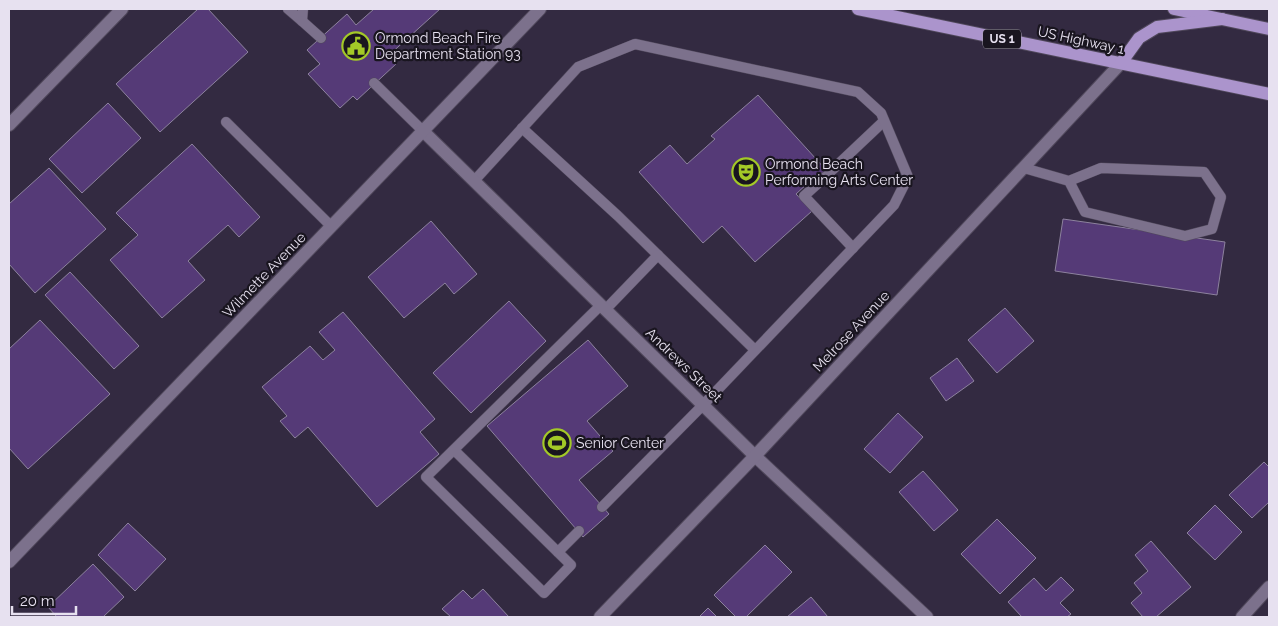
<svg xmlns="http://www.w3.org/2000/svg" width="1278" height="626" viewBox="0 0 1278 626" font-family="Raleway,sans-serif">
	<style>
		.building { fill: #553a77; stroke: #8d829e }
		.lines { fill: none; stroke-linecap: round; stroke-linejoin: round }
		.lane-casing { stroke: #50485b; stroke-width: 11 }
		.street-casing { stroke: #50485b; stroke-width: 14 }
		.secondary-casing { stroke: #50485b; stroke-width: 14 }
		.primary-casing { stroke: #50485b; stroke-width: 14 }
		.lane { stroke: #7c718c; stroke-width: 10 }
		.street { stroke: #7c718c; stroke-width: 12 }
		.secondary { stroke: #7c718c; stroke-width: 12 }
		.primary { stroke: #ab94cc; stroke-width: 12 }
		.labels { text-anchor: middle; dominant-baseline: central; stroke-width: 4.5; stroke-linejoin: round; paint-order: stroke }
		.shield { fill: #19151f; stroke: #a9a4b1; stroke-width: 1 }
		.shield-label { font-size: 12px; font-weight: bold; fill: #e7e1f0 }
		.poi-label { font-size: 14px; fill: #e7e1f0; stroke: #19151f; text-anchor: start }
		.street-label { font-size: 14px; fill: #e7e1f0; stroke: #19151f }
	</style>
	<rect width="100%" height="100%" fill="#332a41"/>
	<g class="building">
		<path d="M 198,9 L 208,9 L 248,52 L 160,132 L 116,84 Z"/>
		<path d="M 374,9 L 440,9 L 388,56 L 396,64 L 357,100 L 353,96 L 340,108 L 308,74 L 320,64 L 307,50 L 347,14 L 356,25 Z"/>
		<path d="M 758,95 L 836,181 L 832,185 L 820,172 L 796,194 L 812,211 L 755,262 L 722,226 L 703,243 L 639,172 L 670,145 L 687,164 L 715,139 L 711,136 Z"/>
		<path d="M 108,103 L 141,138 L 82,193 L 49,159 Z"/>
		<path d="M 192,144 L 260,217 L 239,237 L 228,225 L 188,261 L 205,280 L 162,318 L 110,260 L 138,235 L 116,213 Z"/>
		<path d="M 49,168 L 106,229 L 35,293 L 9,264 L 9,204 Z"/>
		<path d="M 1063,219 L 1225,242 L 1217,295 L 1055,271 Z"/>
		<path d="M 431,221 L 477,274 L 454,294 L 445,283 L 404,318 L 368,277 Z"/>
		<path d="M 70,272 L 139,346 L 114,369 L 45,295 Z"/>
		<path d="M 509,301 L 546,341 L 471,413 L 433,373 Z"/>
		<path d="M 1005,308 L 1034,341 L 997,373 L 968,340 Z"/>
		<path d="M 343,312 L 435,419 L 420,432 L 439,454 L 377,507 L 308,427 L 295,438 L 280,421 L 287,416 L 262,387 L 310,346 L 323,360 L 335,350 L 319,332 Z"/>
		<path d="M 40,320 L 110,394 L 28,469 L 9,448 L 9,349 Z"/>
		<path d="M 588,340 L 628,386 L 587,421 L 613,451 L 579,480 L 609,514 L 583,537 L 487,426 Z"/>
		<path d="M 957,358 L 974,381 L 946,401 L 930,378 Z"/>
		<path d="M 898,413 L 923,437 L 890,473 L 864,449 Z"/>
		<path d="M 1264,462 L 1269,467 L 1269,502 L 1252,518 L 1229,495 Z"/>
		<path d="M 923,471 L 958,510 L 934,531 L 899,492 Z"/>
		<path d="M 1215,505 L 1242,532 L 1215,560 L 1187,533 Z"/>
		<path d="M 997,519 L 1036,558 L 1000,594 L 961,554 Z"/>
		<path d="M 128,523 L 166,559 L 135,591 L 98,555 Z"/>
		<path d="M 1151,541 L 1191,587 L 1156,617 L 1143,617 L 1131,603 L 1142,593 L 1134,583 L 1148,571 L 1135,555 Z"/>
		<path d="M 765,545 L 792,572 L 746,617 L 736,617 L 714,595 Z"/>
		<path d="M 93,564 L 124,597 L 103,617 L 57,617 L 48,607 Z"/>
		<path d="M 1061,577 L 1074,590 L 1060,603 L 1071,614 L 1067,617 L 1022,617 L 1008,602 L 1034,578 L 1046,591 Z"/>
		<path d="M 483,589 L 509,617 L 451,617 L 442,609 L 463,590 L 472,599 Z"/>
		<path d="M 811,597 L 828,617 L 787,617 Z"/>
		<path d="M 708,608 L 717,617 L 699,617 Z"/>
	</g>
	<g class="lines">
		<g class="lane-casing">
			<g id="lane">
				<path d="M 288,9 L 302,21 L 303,9"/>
				<path d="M 302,21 L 321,38"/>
				<path d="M 374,83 L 423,131"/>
				<path d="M 226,122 L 331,226"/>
				<path d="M 522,128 L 618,216 L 755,350"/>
				<path d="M 1024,168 L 1069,181 L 1101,168 L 1204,172 L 1221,197 L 1212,229 L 1185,236 L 1085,212 L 1069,181"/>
				<path d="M 829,173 L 884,121"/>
				<path d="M 825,177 L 804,196 L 853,248"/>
				<path d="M 474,181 L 578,67 L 635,44 L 858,92 L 881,113 L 908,177 L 894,205 L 703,405 L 602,507"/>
				<path d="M 605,310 L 658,255"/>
				<path d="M 454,450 L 571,565 L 544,593 L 426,477 L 601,305"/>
				<path d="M 558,552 L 579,531"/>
			</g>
		</g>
		<g class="street-casing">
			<g id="street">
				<path d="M 9,125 L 122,9"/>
				<path d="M 423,131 L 755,456 L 927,617"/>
				<path d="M 600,617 L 755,456 L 1121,63"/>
				<path d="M 1242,617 L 1269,587"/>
			</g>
		</g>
		<g class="secondary-casing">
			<path id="secondary" d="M 9,562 L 540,9"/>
		</g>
		<g class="primary-casing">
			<g id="primary">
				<path d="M 858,9 L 1269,94"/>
				<path d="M 1174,9 L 1269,29"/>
				<path d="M 1121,63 L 1139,38 L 1157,27 L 1222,19"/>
			</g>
		</g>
		<use href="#lane" class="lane"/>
		<use href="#street" class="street"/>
		<use href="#secondary" class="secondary"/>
		<use href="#primary" class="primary"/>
	</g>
	<defs>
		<g id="civic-ring" transform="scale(1.4375)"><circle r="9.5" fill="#19151f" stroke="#a3c927" stroke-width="1.5"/><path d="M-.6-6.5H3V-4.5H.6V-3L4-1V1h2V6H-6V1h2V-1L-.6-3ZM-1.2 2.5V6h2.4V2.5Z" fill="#a3c927"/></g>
		<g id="theatre-ring" transform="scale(1.4375)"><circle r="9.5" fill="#19151f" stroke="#a3c927" stroke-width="1.5"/><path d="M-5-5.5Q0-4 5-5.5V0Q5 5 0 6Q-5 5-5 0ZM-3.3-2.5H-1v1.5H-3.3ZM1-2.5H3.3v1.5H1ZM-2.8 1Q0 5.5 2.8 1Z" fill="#a3c927"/></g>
		<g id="stadium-ring" transform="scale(1.4375)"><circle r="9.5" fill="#19151f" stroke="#a3c927" stroke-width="1.5"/><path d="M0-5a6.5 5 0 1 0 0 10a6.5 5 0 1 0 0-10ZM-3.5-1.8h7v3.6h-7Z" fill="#a3c927"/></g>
	</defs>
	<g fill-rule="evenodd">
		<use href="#civic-ring" x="356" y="46"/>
		<use href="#theatre-ring" x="746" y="172"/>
		<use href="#stadium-ring" x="557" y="443"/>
	</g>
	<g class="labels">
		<rect class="shield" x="983" y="29.5" width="38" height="19" rx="4"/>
		<g class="shield-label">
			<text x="1002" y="39">US 1</text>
		</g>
		<g class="poi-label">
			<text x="375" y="38">Ormond Beach Fire<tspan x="375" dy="16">Department Station 93</tspan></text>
			<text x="765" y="164">Ormond Beach<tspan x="765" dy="16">Performing Arts Center</tspan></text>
			<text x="576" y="443">Senior Center</text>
		</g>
		<g class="street-label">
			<text transform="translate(1081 40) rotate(12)">US Highway 1</text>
			<text transform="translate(264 275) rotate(-46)">Wilmette Avenue</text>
			<text transform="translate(851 331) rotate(-47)">Melrose Avenue</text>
			<text transform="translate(684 365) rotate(44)">Andrews Street</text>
		</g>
	</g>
	<rect width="1278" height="626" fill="none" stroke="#e7e1f0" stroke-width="20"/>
	<path d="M12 606v8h64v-8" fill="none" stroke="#e7e1f0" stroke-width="2.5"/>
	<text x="20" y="606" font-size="15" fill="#e7e1f0" stroke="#19151f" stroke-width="4" paint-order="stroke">20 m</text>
</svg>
